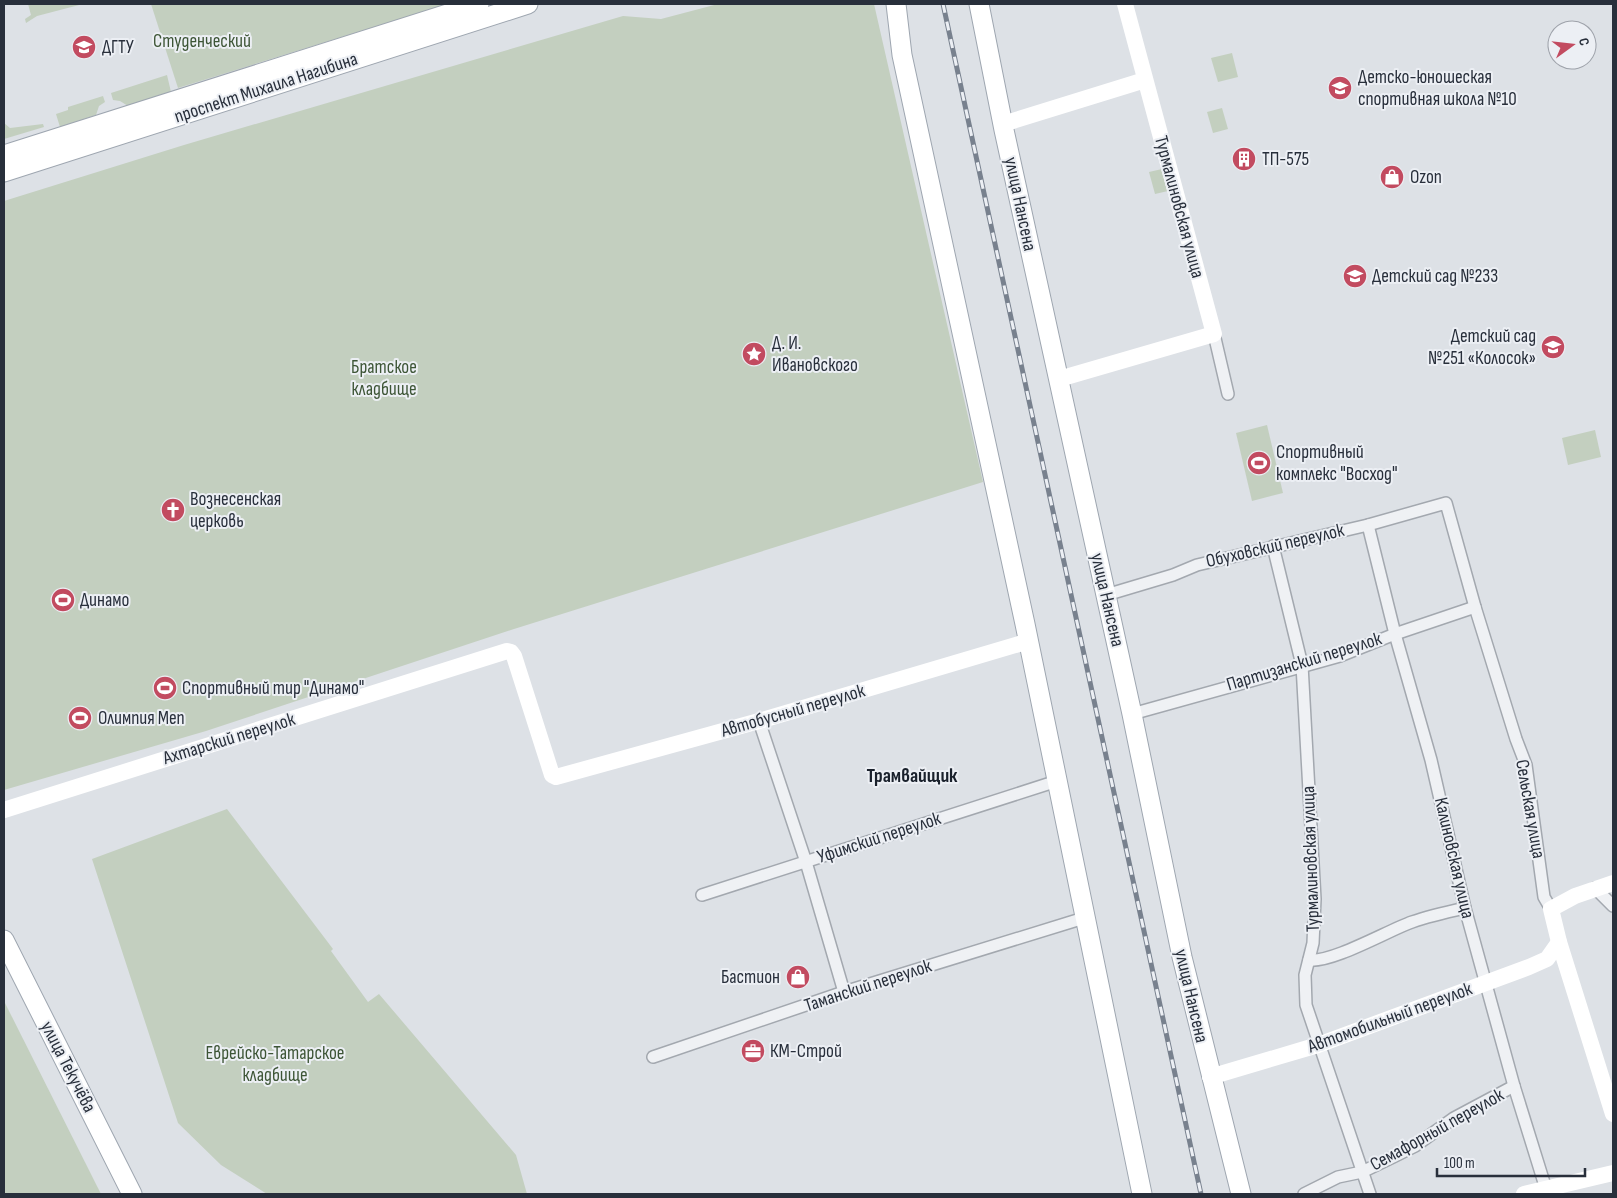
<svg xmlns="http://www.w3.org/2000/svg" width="1617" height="1198" viewBox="0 0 1617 1198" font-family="'Sofia Sans Condensed',sans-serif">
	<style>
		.green { fill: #c3cfbf }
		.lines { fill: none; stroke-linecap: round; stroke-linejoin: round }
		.street-casing { stroke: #a3a8af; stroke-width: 14 }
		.primary-casing { stroke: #9ea6b0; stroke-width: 21 }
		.street { stroke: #eff1f4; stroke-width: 11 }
		.secondary { stroke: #fff; stroke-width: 16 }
		.primary { stroke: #fff; stroke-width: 19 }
		.rail-casing { stroke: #78818e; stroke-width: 5 }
		.rail { stroke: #eceff4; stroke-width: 3; stroke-dasharray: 9; stroke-linecap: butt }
		.labels { text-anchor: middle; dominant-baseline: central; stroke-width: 4; stroke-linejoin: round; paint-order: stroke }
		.park-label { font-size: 19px; fill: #3d5536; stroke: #eceff4 }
		.poi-label { font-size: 19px; fill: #282f3b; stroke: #eceff4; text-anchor: start }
		.street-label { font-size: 19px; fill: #282f3b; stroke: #eceff4 }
		.neighbourhood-label { font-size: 20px; font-weight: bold; fill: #1a212c; stroke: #eceff4 }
	</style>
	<rect width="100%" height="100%" fill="#dde1e6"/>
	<g class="green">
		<path d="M 28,4 L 83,4 L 37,16 L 26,23 L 25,19 L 31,15 Z"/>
		<path d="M 151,4 L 448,4 L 178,88 Z"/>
		<path d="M 718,4 L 874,4 L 983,482 L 514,629 L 206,731 L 4,790 L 4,201 L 184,145 L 623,16 L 661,19 Z"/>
		<path d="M 1232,53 L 1238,77 L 1218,82 L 1211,58 Z"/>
		<path d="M 167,75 L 171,92 L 128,106 L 120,101 L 113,100 L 111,93 Z"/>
		<path d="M 103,96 L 105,102 L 99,106 L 96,115 L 60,127 L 56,114 L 68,110 L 68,107 Z"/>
		<path d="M 1222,108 L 1228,129 L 1213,133 L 1207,112 Z"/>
		<path d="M 4,123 L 10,128 L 43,124 L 44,127 L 4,139 Z"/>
		<path d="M 1162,169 L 1168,191 L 1155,194 L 1149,172 Z"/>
		<path d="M 1267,425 L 1283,493 L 1252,501 L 1236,433 Z"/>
		<path d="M 1595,430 L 1601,457 L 1568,465 L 1562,438 Z"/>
		<path d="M 227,809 L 333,949 L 331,951 L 368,1002 L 379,994 L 516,1155 L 527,1194 L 267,1194 L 221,1165 L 178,1123 L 92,859 Z"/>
		<path d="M 4,1001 L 101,1194 L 4,1194 Z"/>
	</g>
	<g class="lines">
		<g class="street-casing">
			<g id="street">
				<path d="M 1214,334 L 1228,394"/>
				<path d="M 1368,525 L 1395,634 L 1431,760 L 1465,908 L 1514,1086 L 1546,1189"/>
				<path d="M 1273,546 L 1302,665 L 1315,899 L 1313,943 L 1305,975 L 1306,1005 L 1370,1194"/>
				<path d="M 1106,595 L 1173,575 L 1197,565 L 1368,525 L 1446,503 L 1475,607 L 1516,739 L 1526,765 L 1544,897 L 1551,909"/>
				<path d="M 1132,714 L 1340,656 L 1395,634 L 1475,607"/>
				<path d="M 759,721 L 806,862 L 844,992"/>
				<path d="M 1595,888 L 1613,906"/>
				<path d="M 702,895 L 1057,781"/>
				<path d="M 1309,960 C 1332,963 1387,931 1412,922 C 1429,916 1447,912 1465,908"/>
				<path d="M 653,1057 L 844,992 L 1084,918"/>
				<path d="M 1304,1194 L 1338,1177 L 1362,1172 L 1393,1157 L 1415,1146 L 1454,1118 L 1514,1086"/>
			</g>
		</g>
		<g class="primary-casing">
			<g id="primary">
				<path d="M 896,4 L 902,55 L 1025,624 L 1142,1194"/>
				<path d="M 979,4 L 1004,130 L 1132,714 L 1182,957 L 1241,1194"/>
				<path d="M 4,155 L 479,4"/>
				<path d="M 4,172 L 528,4"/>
				<path d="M 4,940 L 132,1194"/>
			</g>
		</g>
		<use href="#street" class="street"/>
		<g class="secondary">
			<path d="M 1003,124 L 1145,80"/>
			<path d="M 1059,379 L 1214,334 L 1125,4"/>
			<path d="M 4,810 L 507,651 L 511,652 L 514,656 L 552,775 L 556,777 L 759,721 L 1029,641"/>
			<path d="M 1613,883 L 1575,896 L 1551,909 L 1559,942 L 1613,1114"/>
			<path d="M 1210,1077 L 1318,1045 L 1529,967 L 1547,959 L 1559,942"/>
			<path d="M 1524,1194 L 1613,1173"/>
		</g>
		<use href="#primary" class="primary"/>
		<g class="rail-casing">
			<path id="rail" d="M 943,4 L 1201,1194"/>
		</g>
		<use href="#rail" class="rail"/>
	</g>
	<defs>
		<g id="university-disc" transform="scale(1.25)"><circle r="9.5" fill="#c24b60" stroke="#eceff4"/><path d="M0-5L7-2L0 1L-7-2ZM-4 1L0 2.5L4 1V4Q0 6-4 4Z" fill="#fff"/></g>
		<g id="school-disc" transform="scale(1.25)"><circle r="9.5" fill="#c24b60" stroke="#eceff4"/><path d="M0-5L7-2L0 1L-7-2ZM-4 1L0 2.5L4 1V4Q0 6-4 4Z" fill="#fff"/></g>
		<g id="building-disc" transform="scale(1.25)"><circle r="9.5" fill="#c24b60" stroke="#eceff4"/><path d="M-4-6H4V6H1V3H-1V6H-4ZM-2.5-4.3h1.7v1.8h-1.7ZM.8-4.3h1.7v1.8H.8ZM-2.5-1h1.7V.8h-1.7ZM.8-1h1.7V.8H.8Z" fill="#fff"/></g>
		<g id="shop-disc" transform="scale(1.25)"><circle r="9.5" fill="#c24b60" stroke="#eceff4"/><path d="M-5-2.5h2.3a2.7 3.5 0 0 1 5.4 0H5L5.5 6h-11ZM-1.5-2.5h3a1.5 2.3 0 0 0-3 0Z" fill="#fff"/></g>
		<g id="sight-disc" transform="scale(1.25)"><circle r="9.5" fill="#c24b60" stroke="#eceff4"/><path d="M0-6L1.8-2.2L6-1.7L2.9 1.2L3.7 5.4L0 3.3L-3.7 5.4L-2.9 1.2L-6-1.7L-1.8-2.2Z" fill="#fff"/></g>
		<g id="stadium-disc" transform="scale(1.25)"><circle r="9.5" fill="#c24b60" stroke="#eceff4"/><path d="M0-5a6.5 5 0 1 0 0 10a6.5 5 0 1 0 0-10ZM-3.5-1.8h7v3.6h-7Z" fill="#fff"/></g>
		<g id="church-disc" transform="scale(1.25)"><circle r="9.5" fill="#c24b60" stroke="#eceff4"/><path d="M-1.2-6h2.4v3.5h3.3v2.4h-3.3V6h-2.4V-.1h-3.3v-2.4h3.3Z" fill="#fff"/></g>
		<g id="office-disc" transform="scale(1.25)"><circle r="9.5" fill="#c24b60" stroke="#eceff4"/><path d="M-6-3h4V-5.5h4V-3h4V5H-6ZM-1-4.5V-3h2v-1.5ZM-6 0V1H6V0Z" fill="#fff"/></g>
	</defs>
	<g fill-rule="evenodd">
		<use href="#university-disc" x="84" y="47"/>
		<use href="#school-disc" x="1340" y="88"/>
		<use href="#building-disc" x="1244" y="159"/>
		<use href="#shop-disc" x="1392" y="177"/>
		<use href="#school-disc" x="1355" y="276"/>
		<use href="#school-disc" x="1553" y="347"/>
		<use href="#sight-disc" x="754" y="354"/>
		<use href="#stadium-disc" x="1259" y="463"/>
		<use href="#church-disc" x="173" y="510"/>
		<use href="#stadium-disc" x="63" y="600"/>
		<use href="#stadium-disc" x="165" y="688"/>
		<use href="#stadium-disc" x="80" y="718"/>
		<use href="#shop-disc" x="798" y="977"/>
		<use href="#office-disc" x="753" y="1051"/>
	</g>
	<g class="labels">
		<g class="park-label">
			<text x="202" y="41">Студенческий</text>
			<text x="384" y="367">Братское<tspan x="384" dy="22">кладбище</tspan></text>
			<text x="275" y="1053">Еврейско-Татарское<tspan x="275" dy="22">кладбище</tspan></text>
		</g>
		<g class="poi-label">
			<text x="102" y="47">ДГТУ</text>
			<text x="1358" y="77">Детско-юношеская<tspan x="1358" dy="22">спортивная школа №10</tspan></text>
			<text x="1262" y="159">ТП-575</text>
			<text x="1410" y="177">Ozon</text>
			<text x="1372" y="276">Детский сад №233</text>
			<text x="1536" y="336" text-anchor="end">Детский сад<tspan x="1536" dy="22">№251 «Колосок»</tspan></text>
			<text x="772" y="343">Д. И.<tspan x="772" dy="22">Ивановского</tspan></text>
			<text x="1276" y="452">Спортивный<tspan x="1276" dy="22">комплекс "Восход"</tspan></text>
			<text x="190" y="499">Вознесенская<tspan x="190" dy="22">церковь</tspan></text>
			<text x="80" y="600">Динамо</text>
			<text x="182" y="688">Спортивный тир "Динамо"</text>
			<text x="98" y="718">Олимпия Men</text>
			<text x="780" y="977" text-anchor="end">Бастион</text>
			<text x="770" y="1051">КМ-Строй</text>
		</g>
		<g class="street-label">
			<text transform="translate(266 88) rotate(-18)">проспект Михаила Нагибина</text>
			<text transform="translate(1020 204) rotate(78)">улица Нансена</text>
			<text transform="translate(1179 207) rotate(75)">Турмалиновская улица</text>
			<text transform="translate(1275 546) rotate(-13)">Обуховский переулок</text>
			<text transform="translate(1107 600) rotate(77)">улица Нансена</text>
			<text transform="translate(1304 662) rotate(-17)">Партизанский переулок</text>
			<text transform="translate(793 711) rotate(-16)">Автобусный переулок</text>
			<text transform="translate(229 739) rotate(-17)">Ахтарский переулок</text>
			<text transform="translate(1530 809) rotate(80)">Сельская улица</text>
			<text transform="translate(879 838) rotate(-18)">Уфимский переулок</text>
			<text transform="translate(1454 858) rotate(77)">Калиновская улица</text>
			<text transform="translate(1311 859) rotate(-92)">Турмалиновская улица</text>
			<text transform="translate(868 986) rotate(-18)">Таманский переулок</text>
			<text transform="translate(1191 996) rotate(77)">улица Нансена</text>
			<text transform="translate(1390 1018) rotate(-20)">Автомобильный переулок</text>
			<text transform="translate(68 1067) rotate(63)">улица Текучёва</text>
			<text transform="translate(1437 1130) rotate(-29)">Семафорный переулок</text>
		</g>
		<g class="neighbourhood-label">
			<text x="912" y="776">Трамвайщик</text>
		</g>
	</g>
	<rect width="1617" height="1198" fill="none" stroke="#282f3b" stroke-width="10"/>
	<g transform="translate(1572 45) rotate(75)"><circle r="24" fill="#eceff4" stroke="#9ea2aa"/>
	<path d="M0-4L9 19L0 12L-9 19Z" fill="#c24b60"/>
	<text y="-8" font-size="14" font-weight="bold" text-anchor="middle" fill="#282f3b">С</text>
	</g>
	<path d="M1437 1168v8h148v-8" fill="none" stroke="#282f3b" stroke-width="2.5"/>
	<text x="1444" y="1168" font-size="15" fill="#282f3b" stroke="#eceff4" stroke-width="4" paint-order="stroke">100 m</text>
</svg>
